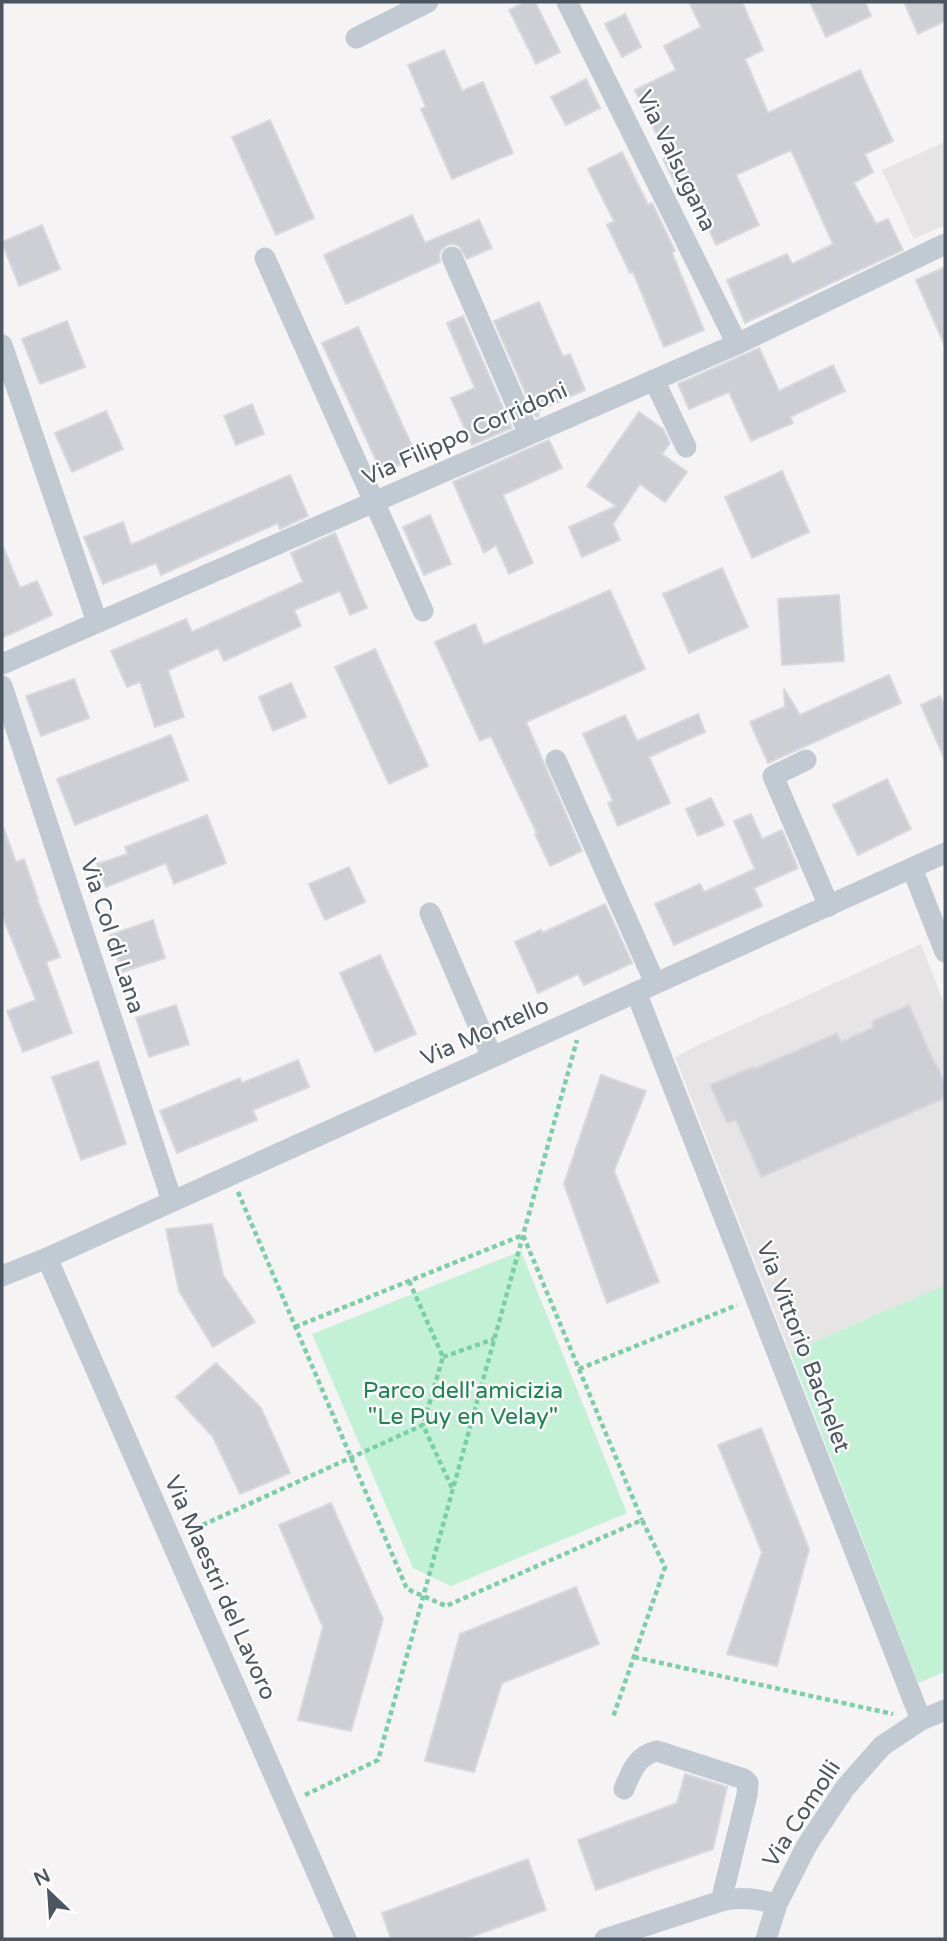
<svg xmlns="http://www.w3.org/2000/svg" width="947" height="1941" viewBox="0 0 947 1941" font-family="'Varela Round',sans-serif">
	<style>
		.education { fill: #e6e4e5 }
		.green { fill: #c3f1d5 }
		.building { fill: #cdcfd5; stroke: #d7d9de; stroke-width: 2 }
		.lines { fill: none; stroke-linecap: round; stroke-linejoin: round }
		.path { stroke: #7ad0a6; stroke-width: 4.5; stroke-dasharray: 5 3.5; stroke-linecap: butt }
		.minor { stroke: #c1cad2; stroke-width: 21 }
		.labels { text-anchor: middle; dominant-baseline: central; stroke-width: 5; stroke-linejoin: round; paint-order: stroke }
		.street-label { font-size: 23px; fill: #4a5661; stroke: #fff }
		.park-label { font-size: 23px; fill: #17864f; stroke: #fff }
	</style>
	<rect width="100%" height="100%" fill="#f5f3f3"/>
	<g class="education">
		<path d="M 945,142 L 945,225 L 914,239 L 882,170 Z"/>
		<path d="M 921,944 L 945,1006 L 945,1285 L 790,1352 L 675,1057 L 700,1044 Z"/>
	</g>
	<g class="green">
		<path d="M 521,1251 L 627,1513 L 451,1586 L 413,1568 L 312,1334 Z"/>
		<path d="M 945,1285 L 945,1672 L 918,1683 L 790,1352 Z"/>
	</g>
	<g class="building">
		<path d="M 525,2 L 535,2 L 560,52 L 536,64 L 509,10 Z"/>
		<path d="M 689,2 L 742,2 L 763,50 L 745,59 L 768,113 L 860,70 L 893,141 L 865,154 L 873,172 L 854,183 L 876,224 L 888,219 L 903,250 L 745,323 L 727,280 L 787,254 L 792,264 L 833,244 L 791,150 L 736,175 L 759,225 L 716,245 L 691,190 L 681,195 L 663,159 L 667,156 L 635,90 L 676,70 L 664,46 L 701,27 Z"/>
		<path d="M 810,2 L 865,2 L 871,16 L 826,37 Z"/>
		<path d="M 904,2 L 945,2 L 945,21 L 918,34 Z"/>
		<path d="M 625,14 L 641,47 L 622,57 L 605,24 Z"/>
		<path d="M 444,50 L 462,91 L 483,82 L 513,153 L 452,179 L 421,109 L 426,107 L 408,65 Z"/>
		<path d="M 586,79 L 600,108 L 566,125 L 551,97 Z"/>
		<path d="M 270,120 L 314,218 L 276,235 L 232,137 Z"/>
		<path d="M 622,152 L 648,205 L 652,203 L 675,251 L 672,253 L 704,330 L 664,347 L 633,272 L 630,273 L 607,225 L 614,221 L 588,169 Z"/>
		<path d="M 412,215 L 425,243 L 479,220 L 492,248 L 467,259 L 459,246 L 453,244 L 447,245 L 441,250 L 439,256 L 440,262 L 346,304 L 324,255 Z"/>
		<path d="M 42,225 L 60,269 L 19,286 L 2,242 Z"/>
		<path d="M 945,267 L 945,346 L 916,280 Z"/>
		<path d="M 539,302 L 563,357 L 570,354 L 585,390 L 537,411 L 539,416 L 536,417 L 494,321 Z"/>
		<path d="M 463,316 L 512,428 L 472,445 L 451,398 L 475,388 L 447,323 Z"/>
		<path d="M 67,321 L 85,367 L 40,384 L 22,339 Z"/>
		<path d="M 358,327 L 417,457 L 382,473 L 322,343 Z"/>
		<path d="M 759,348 L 779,391 L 833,365 L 845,391 L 790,417 L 793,423 L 751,441 L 729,392 L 689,409 L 678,384 Z"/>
		<path d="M 252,404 L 264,434 L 236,445 L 224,416 Z"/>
		<path d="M 106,411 L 123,449 L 72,472 L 55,433 Z"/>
		<path d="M 639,412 L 663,429 L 670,443 L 662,454 L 687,472 L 665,502 L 640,484 L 613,524 L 620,540 L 582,557 L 569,527 L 616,506 L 587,486 Z"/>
		<path d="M 549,440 L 562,468 L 503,495 L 533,563 L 509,574 L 496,545 L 484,553 L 453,482 Z"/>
		<path d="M 782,471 L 809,532 L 752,558 L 725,497 Z"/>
		<path d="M 290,475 L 308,516 L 280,529 L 278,523 L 161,575 L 156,563 L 103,584 L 84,537 L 123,522 L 131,545 Z"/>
		<path d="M 430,515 L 451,564 L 424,575 L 403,527 Z"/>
		<path d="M 335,533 L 367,608 L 350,615 L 340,591 L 294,610 L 301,626 L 224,661 L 218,648 L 168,670 L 184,717 L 155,727 L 140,682 L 127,687 L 111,651 L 186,619 L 192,632 L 303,582 L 291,553 Z"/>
		<path d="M 2,544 L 20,588 L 37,581 L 52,615 L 2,638 Z"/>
		<path d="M 722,568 L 748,627 L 689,653 L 663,594 Z"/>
		<path d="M 610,590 L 645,669 L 526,722 L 582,851 L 550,866 L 535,834 L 537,833 L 491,736 L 480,741 L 435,642 L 475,624 L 484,645 Z"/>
		<path d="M 839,595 L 844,661 L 782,665 L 778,599 Z"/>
		<path d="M 375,649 L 428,766 L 389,784 L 335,667 Z"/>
		<path d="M 889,675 L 901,703 L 768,763 L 750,722 L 784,707 L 785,709 L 784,689 L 800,715 Z"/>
		<path d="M 74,679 L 89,718 L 41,736 L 26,696 Z"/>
		<path d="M 291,683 L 306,717 L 273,731 L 259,697 Z"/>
		<path d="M 940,696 L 945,707 L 945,760 L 921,705 Z"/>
		<path d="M 698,714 L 705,732 L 649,757 L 670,803 L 618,826 L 608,803 L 613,801 L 583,734 L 625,715 L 637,741 Z"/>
		<path d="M 171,735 L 188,780 L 75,825 L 57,779 Z"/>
		<path d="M 887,779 L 911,829 L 858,855 L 833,805 Z"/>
		<path d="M 711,798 L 724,825 L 698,836 L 686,809 Z"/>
		<path d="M 751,814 L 762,839 L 782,830 L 798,868 L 754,888 L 762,906 L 674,945 L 655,904 L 700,884 L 704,892 L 755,869 L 734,821 Z"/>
		<path d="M 207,815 L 226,863 L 174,884 L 166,863 L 106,887 L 97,864 L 128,854 L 125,847 Z"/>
		<path d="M 4,829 L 16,862 L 24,859 L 38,899 L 37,899 L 60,957 L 46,962 L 72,1033 L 23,1052 L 7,1011 L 36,1000 L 2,915 L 2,830 Z"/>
		<path d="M 349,867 L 365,902 L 325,920 L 309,884 Z"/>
		<path d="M 605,904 L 632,963 L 584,985 L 578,974 L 538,993 L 515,942 L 541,930 L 542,933 Z"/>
		<path d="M 153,920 L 165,958 L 122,972 L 110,935 Z"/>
		<path d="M 380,955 L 416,1034 L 375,1052 L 340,973 Z"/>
		<path d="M 176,1005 L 189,1044 L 149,1057 L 136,1018 Z"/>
		<path d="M 909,1005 L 935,1064 L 936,1063 L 945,1083 L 945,1098 L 761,1177 L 736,1120 L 727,1123 L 710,1085 L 753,1067 L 754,1069 L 837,1033 L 841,1042 L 874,1027 L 872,1021 Z"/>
		<path d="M 298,1060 L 309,1087 L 253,1110 L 257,1120 L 177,1153 L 160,1111 L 240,1078 L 242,1083 Z"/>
		<path d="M 98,1061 L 126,1144 L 81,1160 L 52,1077 Z"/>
		<path d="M 601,1075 L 646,1091 L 614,1171 L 659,1282 L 607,1303 L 564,1184 Z"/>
		<path d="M 212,1224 L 223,1275 L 255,1322 L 213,1347 L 179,1291 L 166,1229 Z"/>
		<path d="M 216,1363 L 261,1408 L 290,1473 L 240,1494 L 213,1437 L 176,1397 Z"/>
		<path d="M 761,1428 L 809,1549 L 777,1666 L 727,1654 L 762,1552 L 718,1445 Z"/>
		<path d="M 331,1503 L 383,1619 L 351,1731 L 298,1720 L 323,1627 L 279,1525 Z"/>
		<path d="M 576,1587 L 599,1644 L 502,1683 L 474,1772 L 425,1761 L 460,1634 Z"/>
		<path d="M 685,1774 L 727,1787 L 713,1849 L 596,1890 L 578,1840 L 677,1803 Z"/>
		<path d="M 528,1859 L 546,1910 L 465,1939 L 391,1939 L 382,1913 Z"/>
	</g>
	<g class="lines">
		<g class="path">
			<path d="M 238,1192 L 407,1589 L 446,1606 L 642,1520 L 665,1567 L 613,1717"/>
			<path d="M 409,1281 L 443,1357 L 423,1425"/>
			<path d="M 295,1327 L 523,1235 L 642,1520"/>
			<path d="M 443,1357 L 494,1339"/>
			<path d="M 579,1369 L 737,1305"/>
			<path d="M 187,1532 L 423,1425 L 452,1488"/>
			<path d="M 634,1657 L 893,1714"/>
			<path d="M 305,1795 L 378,1760 L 577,1040"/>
		</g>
		<g class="minor">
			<path d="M 567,2 L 737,344"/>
			<path d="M 356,38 L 428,2"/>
			<path d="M 452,257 L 529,434"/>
			<path d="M 265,258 L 423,611"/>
			<path d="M 2,345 L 97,622"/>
			<path d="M 654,380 L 686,447"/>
			<path d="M 2,664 L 737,344 L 945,244"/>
			<path d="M 2,686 L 172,1201"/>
			<path d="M 556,760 L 655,983"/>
			<path d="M 806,760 L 773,776 L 829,906"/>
			<path d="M 912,868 L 945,952"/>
			<path d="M 430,913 L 492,1057"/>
			<path d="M 636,992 L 921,1720"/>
			<path d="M 47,1258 L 346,1939"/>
			<path d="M 2,1276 L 47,1258 L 945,853"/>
			<path d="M 624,1789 C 631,1772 637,1755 657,1751 L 744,1779 L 748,1783 L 747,1795 L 721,1901"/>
			<path d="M 605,1939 L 721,1901 C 741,1896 757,1899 777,1904"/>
			<path d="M 766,1939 L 777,1904 L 807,1845 L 845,1788 L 882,1746 L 921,1720 L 945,1710"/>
		</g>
	</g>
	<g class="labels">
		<g class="street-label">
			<text transform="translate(676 161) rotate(64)">Via Valsugana</text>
			<text transform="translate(465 434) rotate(-24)">Via Filippo Corridoni</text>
			<text transform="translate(112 936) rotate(72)">Via Col di Lana</text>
			<text transform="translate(485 1032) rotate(-24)">Via Montello</text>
			<text transform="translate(803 1347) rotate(69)">Via Vittorio Bachelet</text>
			<text transform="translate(220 1588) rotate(66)">Via Maestri del Lavoro</text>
			<text transform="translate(802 1814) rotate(-57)">Via Comolli</text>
		</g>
		<g class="park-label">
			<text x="463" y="1391">Parco dell'amicizia<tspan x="463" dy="26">"Le Puy en Velay"</tspan></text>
		</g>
	</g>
	<rect width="947" height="1941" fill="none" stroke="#4a5661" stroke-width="7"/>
	<g transform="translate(49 1892) rotate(335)" stroke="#ffffff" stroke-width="5" paint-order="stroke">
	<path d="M0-5L12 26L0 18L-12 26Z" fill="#4a5661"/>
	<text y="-10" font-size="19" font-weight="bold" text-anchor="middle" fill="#4a5661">N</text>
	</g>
</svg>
